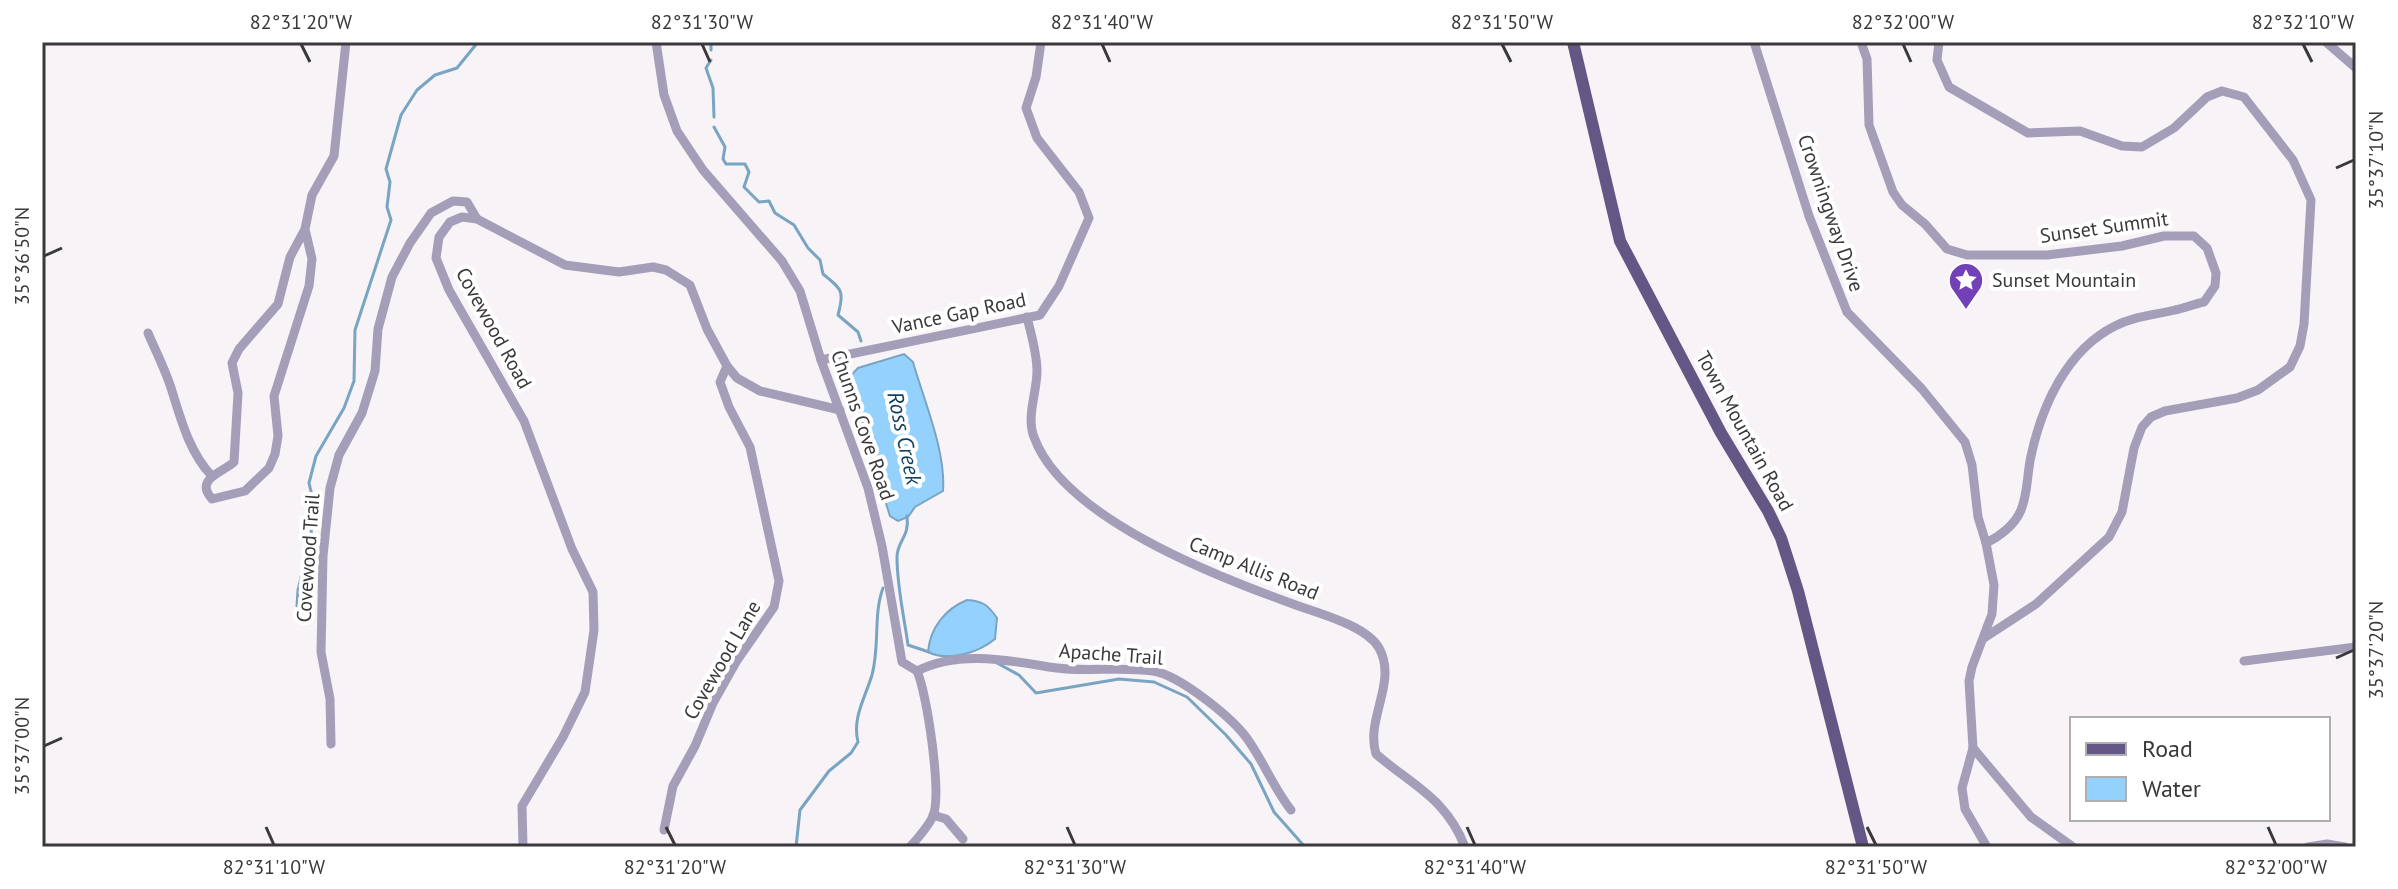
<svg xmlns="http://www.w3.org/2000/svg" width="2398" height="889" viewBox="0 0 2398 889" font-family="'PT Sans',sans-serif">
	<style>
		.water { fill: #94d2fd; stroke: #79a4c2; stroke-width: 2 }
		.lines { fill: none; stroke-linecap: round; stroke-linejoin: round }
		.stream { stroke: #79a4c2; stroke-width: 3 }
		.minor { stroke: #a49eb9; stroke-width: 9 }
		.major { stroke: #625785; stroke-width: 12 }
		.ticks { fill: none; stroke: #3a383a; stroke-width: 3 }
		.labels { text-anchor: middle; dominant-baseline: central; stroke-width: 8; stroke-linejoin: round; paint-order: stroke }
		.street-label { font-size: 20px; fill: #3a383a; stroke: #fff }
		.poi-label { font-size: 20px; fill: #3a383a; stroke: #fff; text-anchor: start }
		.water-label { font-size: 22px; font-style: italic; fill: #0e3f5b; stroke: #fff }
		.neatline { fill: none; stroke: #3a383a; stroke-width: 3 }
		.ticks-label { font-size: 20px; text-anchor: middle; fill: #3a383a }
	</style>
	<rect width="100%" height="100%" fill="#f7f3f7"/>
	<g class="water">
		<path d="M 904,354 L 913,362 C 924,401 946,451 943,491 L 915,507 L 908,517 L 898,521 L 890,516 L 865,437 L 861,414 L 851,405 L 846,381 L 858,368 Z"/>
		<path d="M 967,600 C 983,601 988,605 997,618 L 995,639 C 978,653 948,662 928,652 C 930,628 945,609 967,600 Z"/>
	</g>
	<g class="lines">
		<g class="stream">
			<path d="M 711,42 L 711,50"/>
			<path d="M 711,60 L 706,68 L 713,88 L 714,117"/>
			<path d="M 714,127 L 725,147 L 723,159 L 726,164 L 745,164 L 749,172 L 744,187 L 759,202 L 769,201 L 775,213 L 794,225 L 808,248 L 820,260 L 823,274 C 841,289 845,290 838,315 L 858,332 L 861,341"/>
			<path d="M 907,516 C 910,537 897,541 897,557 C 897,587 904,616 908,645 L 929,652"/>
			<path d="M 297,606 L 298,590 L 311,536 L 313,500 L 309,483 L 316,456 L 344,408 L 354,381 L 355,330 L 391,220 L 387,207 L 390,182 L 386,169 L 401,115 L 417,90 L 435,75 L 457,68 L 478,42"/>
			<path d="M 997,663 L 1019,675 L 1036,693 L 1119,679 L 1154,682 L 1187,697 L 1226,735 L 1251,764 L 1274,812 L 1305,847"/>
			<path d="M 796,847 L 800,810 L 829,771 L 851,753 L 858,742 C 852,718 865,698 872,675 C 880,646 873,615 883,588"/>
		</g>
		<g class="minor">
			<path d="M 656,42 L 664,95 L 677,131 L 703,170 L 782,261 L 800,291 L 821,360 L 868,488 L 882,546 L 902,662 L 917,671 C 927,693 942,794 933,816 C 928,827 918,838 910,847"/>
			<path d="M 1754,42 L 1809,216 L 1847,312 L 1922,389 L 1965,442 L 1972,465 L 1978,517 L 1986,543"/>
			<path d="M 1861,42 L 1867,59 L 1869,125 L 1893,192 L 1902,205 L 1925,224 L 1947,249 L 1967,255 L 2047,255 L 2122,246 L 2164,236 L 2194,236 L 2207,248 L 2216,273 L 2215,286 L 2204,302 C 2194,304 2185,308 2175,310 C 2155,315 2134,316 2115,326 C 2067,350 2042,405 2031,456 C 2027,473 2028,494 2021,510 C 2015,525 1999,537 1986,543 L 1994,585 L 1992,614 L 1972,667 L 1969,681 L 1973,748 L 1962,788 L 1965,809 L 1987,847"/>
			<path d="M 1939,42 L 1937,60 L 1949,87 L 2028,133 L 2080,131 L 2122,146 L 2142,147 L 2174,128 L 2207,97 L 2222,91 L 2244,97 L 2293,160 L 2311,200 L 2304,324 L 2300,346 L 2290,367 L 2258,390 L 2237,398 L 2165,411 L 2151,417 L 2142,427 L 2134,448 L 2122,512 L 2109,537 L 2036,604 L 1984,638"/>
			<path d="M 2326,42 L 2356,68"/>
			<path d="M 305,229 L 290,257 L 278,304 L 239,349 L 232,363 L 238,393 L 234,462 C 222,473 194,479 212,499 L 245,491 L 269,468 L 275,454 L 278,436 L 274,396 L 309,286 L 312,259 L 305,229 L 312,195 L 334,156 L 346,42"/>
			<path d="M 1027,317 C 1031,334 1037,353 1037,371 C 1037,392 1026,417 1034,437 C 1063,518 1218,577 1293,604 C 1317,613 1366,625 1379,648 C 1398,682 1365,719 1376,754 C 1413,786 1446,798 1465,847"/>
			<path d="M 148,333 C 156,352 166,371 172,391 C 181,420 190,453 211,475"/>
			<path d="M 821,360 L 1040,315 L 1059,286 L 1089,218 L 1079,192 L 1037,138 L 1026,108 L 1036,77 L 1041,42"/>
			<path d="M 2244,661 L 2356,647"/>
			<path d="M 917,671 C 958,650 1007,660 1049,667 C 1083,673 1118,666 1153,671 C 1179,675 1230,716 1246,737 C 1263,760 1273,787 1291,810"/>
			<path d="M 331,744 L 330,699 L 321,652 L 323,556 L 330,488 L 339,455 L 362,413 L 375,371 L 378,329 L 392,277 L 410,243 L 431,213 L 453,201 L 467,202 L 477,219"/>
			<path d="M 1973,748 L 2031,817 L 2073,847"/>
			<path d="M 933,815 L 946,819 L 963,839"/>
			<path d="M 664,830 L 673,786 L 695,746 L 713,703 L 736,662 L 774,607 L 779,581 L 750,447 L 729,407 L 720,382 L 727,366"/>
			<path d="M 523,847 L 522,806 L 563,737 L 585,692 L 594,630 L 593,592 L 572,549 L 524,421 L 449,290 L 436,258 L 439,237 L 450,222 L 462,217 L 477,219 L 565,265 L 619,272 L 653,267 L 666,270 L 690,285 L 707,329 L 727,366 L 737,378 L 760,391 L 840,410"/>
			<path d="M 2308,847 L 2327,844 L 2345,847"/>
		</g>
		<path class="major" d="M 1573,42 L 1620,241 L 1721,433 L 1768,511 L 1781,538 L 1798,591 L 1863,847"/>
	</g>
	<path class="ticks" d="M 301,44 L 310,62M 702,44 L 710,62M 1102,44 L 1110,62M 1502,44 L 1511,62M 1903,44 L 1911,62M 2303,44 L 2312,62M 2336,168 L 2354,160M 44,256 L 62,248M 2336,658 L 2354,650M 44,746 L 62,738M 266,827 L 274,845M 666,827 L 675,845M 1067,827 L 1075,845M 1467,827 L 1475,845M 1867,827 L 1876,845M 2268,827 L 2276,845"/>
	<defs>
		<g id="sight-pin" transform="scale(1.8)"><path d="M0 17L-7.5 6A9.5 9.5 0 1 1 7.5 6Z" fill="#7240b7" stroke="#fff"/><path d="M0-6L1.8-2.2L6-1.7L2.9 1.2L3.7 5.4L0 3.3L-3.7 5.4L-2.9 1.2L-6-1.7L-1.8-2.2Z" fill="#fff"/></g>
	</defs>
	<g fill-rule="evenodd">
		<use href="#sight-pin" x="1966" y="280"/>
	</g>
	<g class="labels">
		<g class="street-label">
			<text transform="translate(1831 213) rotate(71)">Crowningway Drive</text>
			<text transform="translate(2104 227) rotate(-8)">Sunset Summit</text>
			<text transform="translate(959 313) rotate(-12)">Vance Gap Road</text>
			<text transform="translate(494 328) rotate(61)">Covewood Road</text>
			<text transform="translate(863 425) rotate(71)">Chunns Cove Road</text>
			<text transform="translate(1745 431) rotate(61)">Town Mountain Road</text>
			<text transform="translate(308 558) rotate(-86)">Covewood Trail</text>
			<text transform="translate(1254 568) rotate(22)">Camp Allis Road</text>
			<text transform="translate(1111 654) rotate(4)">Apache Trail</text>
			<text transform="translate(722 660) rotate(-60)">Covewood Lane</text>
		</g>
		<g class="poi-label">
			<text x="1992" y="280">Sunset Mountain</text>
		</g>
		<g class="water-label">
			<text transform="translate(905 438) rotate(78)">Ross Creek</text>
		</g>
	</g>
	<rect width="2398" height="889" fill="none" stroke="#ffffff" stroke-width="88"/>
	<rect x="2070" y="717" width="260" height="104" fill="#ffffff" stroke="#b0afb0" stroke-width="2"/>
	<rect x="2086" y="743" width="40" height="12" fill="#625785" stroke="#b0afb0" stroke-width="2"/>
	<text x="2142" y="757" font-size="24" fill="#3a383a">Road</text>
	<rect x="2086" y="777" width="40" height="24" fill="#94d2fd" stroke="#b0afb0" stroke-width="2"/>
	<text x="2142" y="797" font-size="24" fill="#3a383a">Water</text>
	<rect x="44" y="44" width="2310" height="801" class="neatline"/>
	<g class="ticks-label">
		<text x="301" y="29">82°31'20"W</text>
		<text x="702" y="29">82°31'30"W</text>
		<text x="1102" y="29">82°31'40"W</text>
		<text x="1502" y="29">82°31'50"W</text>
		<text x="1903" y="29">82°32'00"W</text>
		<text x="2303" y="29">82°32'10"W</text>
		<text transform="translate(2376 160) rotate(-90)" y="7">35°37'10"N</text>
		<text transform="translate(22 256) rotate(-90)" y="7">35°36'50"N</text>
		<text transform="translate(2376 650) rotate(-90)" y="7">35°37'20"N</text>
		<text transform="translate(22 746) rotate(-90)" y="7">35°37'00"N</text>
		<text x="274" y="874">82°31'10"W</text>
		<text x="675" y="874">82°31'20"W</text>
		<text x="1075" y="874">82°31'30"W</text>
		<text x="1475" y="874">82°31'40"W</text>
		<text x="1876" y="874">82°31'50"W</text>
		<text x="2276" y="874">82°32'00"W</text>
	</g>
</svg>
